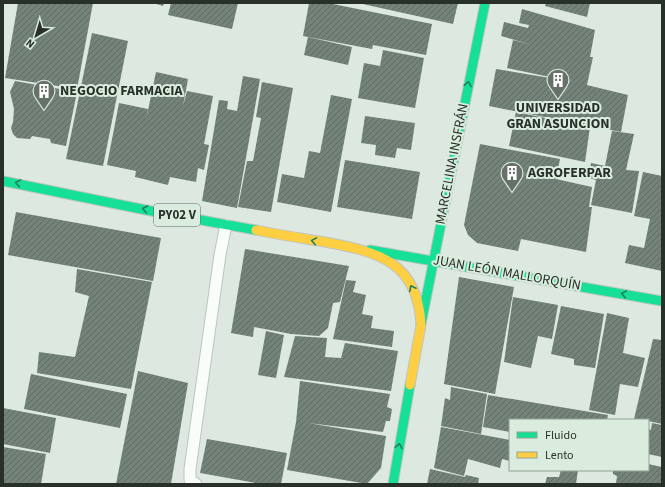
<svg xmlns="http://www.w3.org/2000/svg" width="665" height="487" viewBox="0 0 665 487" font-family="'Source Sans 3',sans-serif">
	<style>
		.building { fill: url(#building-hatch) }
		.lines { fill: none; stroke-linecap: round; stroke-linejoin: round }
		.lane-casing { stroke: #bdc5bf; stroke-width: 13 }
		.fast-casing { stroke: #bdc5bf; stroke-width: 11 }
		.slow-casing { stroke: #bdc5bf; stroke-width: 11 }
		.lane { stroke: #fafcfa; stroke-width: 11 }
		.fast { stroke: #16e098; stroke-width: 9 }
		.slow { stroke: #ffcf43; stroke-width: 9 }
		.oneway { stroke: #207f5c }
		.labels { text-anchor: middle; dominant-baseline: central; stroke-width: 4; stroke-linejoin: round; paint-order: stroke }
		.shield { fill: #d9ecdd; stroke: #5e6860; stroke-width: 1 }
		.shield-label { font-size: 13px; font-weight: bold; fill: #29302a }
		.poi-label { font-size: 14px; font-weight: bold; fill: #29302a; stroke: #d9ecdd; text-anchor: start }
		.street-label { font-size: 14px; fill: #29302a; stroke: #d9ecdd }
	</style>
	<defs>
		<pattern id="building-hatch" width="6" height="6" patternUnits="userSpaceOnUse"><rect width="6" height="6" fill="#74837a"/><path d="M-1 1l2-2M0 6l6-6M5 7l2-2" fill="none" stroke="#5f6c64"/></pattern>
	</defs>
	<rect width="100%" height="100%" fill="#dde8e0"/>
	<g class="building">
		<path d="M 18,3 L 93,3 L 77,89 L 5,78 Z"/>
		<path d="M 153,3 L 164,3 L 163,6 Z"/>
		<path d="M 171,3 L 238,3 L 232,29 L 168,15 Z"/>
		<path d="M 309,3 L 328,3 L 432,24 L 426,55 L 373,45 L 372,49 L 303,36 Z"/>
		<path d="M 358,3 L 458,3 L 453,24 Z"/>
		<path d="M 546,3 L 590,3 L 587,17 L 545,6 Z"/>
		<path d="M 522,9 L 595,30 L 590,57 L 593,57 L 587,85 L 628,95 L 621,132 L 489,106 L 496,69 L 574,82 L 507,68 L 513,40 L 532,45 L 501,36 L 504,22 L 528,28 L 529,25 L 519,23 Z"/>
		<path d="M 92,33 L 128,41 L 103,166 L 66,159 Z"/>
		<path d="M 308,37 L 352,47 L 348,65 L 304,55 Z"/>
		<path d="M 383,50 L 424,58 L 415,108 L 358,98 L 364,63 L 380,66 Z"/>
		<path d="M 156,72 L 188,79 L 183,106 L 187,91 L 213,96 L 204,144 L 209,145 L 204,170 L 198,168 L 196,182 L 170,177 L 168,185 L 135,177 L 136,171 L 107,165 L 119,103 L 148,109 L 146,120 Z"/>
		<path d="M 243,76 L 260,79 L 237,208 L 202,201 L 219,100 L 228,101 L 227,109 L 237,111 Z"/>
		<path d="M 15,81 L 77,92 L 66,146 L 51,143 L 50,139 L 32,136 L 30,139 L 17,138 L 13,134 L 11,128 L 13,122 L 14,109 L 10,92 Z"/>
		<path d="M 262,82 L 293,88 L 271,212 L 238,207 L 247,161 L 253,161 L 261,118 L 256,117 Z"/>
		<path d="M 331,95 L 352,99 L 331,212 L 277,202 L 282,174 L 304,178 L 309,151 L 320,153 Z"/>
		<path d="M 516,112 L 590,127 L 585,162 L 509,146 Z"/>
		<path d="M 365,116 L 415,123 L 411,150 L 397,148 L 395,158 L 375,155 L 376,145 L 361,143 Z"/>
		<path d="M 612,131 L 634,134 L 626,170 L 639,171 L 632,213 L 591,205 L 596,180 L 589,178 L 591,163 L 605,166 Z"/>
		<path d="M 480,144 L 560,159 L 556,179 L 592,187 L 589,207 L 592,207 L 586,252 L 521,239 L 518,251 L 477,243 L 468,235 L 464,225 Z"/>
		<path d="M 345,160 L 420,172 L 412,219 L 337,207 Z"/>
		<path d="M 643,172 L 662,176 L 662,271 L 625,263 L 629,245 L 644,248 L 650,219 L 634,216 Z"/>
		<path d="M 16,212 L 161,238 L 153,281 L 8,255 Z"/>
		<path d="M 245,249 L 349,266 L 340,302 L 333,303 L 328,328 L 319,336 L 291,334 L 254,327 L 253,337 L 231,333 Z"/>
		<path d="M 77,269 L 152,282 L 131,389 L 37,373 L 39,352 L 75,357 L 89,296 L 75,292 Z"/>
		<path d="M 459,277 L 514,287 L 495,394 L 444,384 Z"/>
		<path d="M 346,280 L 356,281 L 353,292 L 366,295 L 362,314 L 373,316 L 371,328 L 394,331 L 392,347 L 333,339 Z"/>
		<path d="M 513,297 L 558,305 L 552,339 L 538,336 L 531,368 L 504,362 Z"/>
		<path d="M 561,306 L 604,314 L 595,368 L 574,365 L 574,359 L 551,354 Z"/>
		<path d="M 607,313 L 629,318 L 623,353 L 645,358 L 638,387 L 620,384 L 615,415 L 589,410 Z"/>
		<path d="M 266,331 L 284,335 L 276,378 L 258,375 Z"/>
		<path d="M 295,336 L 327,338 L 325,357 L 341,358 L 345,343 L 398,351 L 391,391 L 284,377 Z"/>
		<path d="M 653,339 L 662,340 L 662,424 L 648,421 L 648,420 L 634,419 Z"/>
		<path d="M 138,371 L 188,383 L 171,484 L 116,484 Z"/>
		<path d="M 31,374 L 127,394 L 120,428 L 24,409 Z"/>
		<path d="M 300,381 L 390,394 L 387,407 L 392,409 L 390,421 L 386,421 L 383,432 L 308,423 L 386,436 L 381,468 L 367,484 L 287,470 L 296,422 Z"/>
		<path d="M 451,387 L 487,394 L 481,434 L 441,426 L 445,398 L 450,400 Z"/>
		<path d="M 488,395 L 608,415 L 607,420 L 510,420 L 510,432 L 483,427 Z"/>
		<path d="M 3,408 L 56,418 L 50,453 L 3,444 Z"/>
		<path d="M 652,423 L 662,425 L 662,457 L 648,454 L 648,429 L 651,430 Z"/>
		<path d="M 441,427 L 510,440 L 510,461 L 502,459 L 500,468 L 468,459 L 464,476 L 434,468 Z"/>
		<path d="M 207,439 L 287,453 L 281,484 L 261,484 L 200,473 Z"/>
		<path d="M 3,447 L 46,454 L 41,484 L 3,484 Z"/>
		<path d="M 648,464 L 662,467 L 662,484 L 616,484 L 617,476 L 613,474 L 613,470 L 648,470 Z"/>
		<path d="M 430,469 L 465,477 L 466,475 L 479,478 L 478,484 L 427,484 Z"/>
		<path d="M 561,470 L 578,470 L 576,484 L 545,484 L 547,477 L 559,477 Z"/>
	</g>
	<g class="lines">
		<g class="lane-casing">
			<path id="lane" d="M 196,484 L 190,480 L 190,469 L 220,255 L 226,225"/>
		</g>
		<g class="fast-casing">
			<g id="fast">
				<path d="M 3,181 L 146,210 L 256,230"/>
				<path d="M 370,250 L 662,301"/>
				<path d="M 421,324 L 485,3"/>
				<path d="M 393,484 L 410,385"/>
			</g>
		</g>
		<g class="slow-casing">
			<path id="slow" d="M 256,230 C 279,235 302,238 325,242 C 379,252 418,262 421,325 L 410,385"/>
		</g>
		<use href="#lane" class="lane"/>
		<use href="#fast" class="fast"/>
		<use href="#slow" class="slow"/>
	</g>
	<defs><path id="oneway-chevron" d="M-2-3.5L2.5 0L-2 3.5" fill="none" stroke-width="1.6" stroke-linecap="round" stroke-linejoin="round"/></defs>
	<g class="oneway">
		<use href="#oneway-chevron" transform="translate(468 84) rotate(-79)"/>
		<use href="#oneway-chevron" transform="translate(18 183) rotate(-169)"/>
		<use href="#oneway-chevron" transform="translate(145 209) rotate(-169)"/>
		<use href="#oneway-chevron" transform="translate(314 241) rotate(-170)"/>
		<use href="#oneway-chevron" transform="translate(412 288) rotate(-117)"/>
		<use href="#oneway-chevron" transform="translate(624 294) rotate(-170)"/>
		<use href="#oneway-chevron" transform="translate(399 446) rotate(-80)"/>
	</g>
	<defs>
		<g id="building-pin" transform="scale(1.15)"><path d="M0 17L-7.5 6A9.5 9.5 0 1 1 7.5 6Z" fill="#68706a" stroke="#d9ecdd"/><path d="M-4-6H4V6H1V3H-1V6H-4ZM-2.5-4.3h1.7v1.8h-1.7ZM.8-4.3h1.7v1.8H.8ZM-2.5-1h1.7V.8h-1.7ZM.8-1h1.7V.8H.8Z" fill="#fff"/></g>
	</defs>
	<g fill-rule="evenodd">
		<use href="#building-pin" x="558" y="80"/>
		<use href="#building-pin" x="44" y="91"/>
		<use href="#building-pin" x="512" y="173"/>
	</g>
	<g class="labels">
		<rect class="shield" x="154" y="204" width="46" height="22" rx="3"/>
		<g class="shield-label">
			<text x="177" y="215">PY02 V</text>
		</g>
		<g class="poi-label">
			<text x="60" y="91">NEGOCIO FARMACIA</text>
			<text x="558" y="108" text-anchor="middle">UNIVERSIDAD<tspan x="558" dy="16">GRAN ASUNCION</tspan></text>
			<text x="528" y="173">AGROFERPAR</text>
		</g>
		<g class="street-label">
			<text transform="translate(452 164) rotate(-79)">MARCELINA INSFRÁN</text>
			<text transform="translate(507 273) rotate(10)">JUAN LEÓN MALLORQUÍN</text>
		</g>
	</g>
	<rect width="665" height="487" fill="none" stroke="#29302a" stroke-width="8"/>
	<rect x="509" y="419" width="140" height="52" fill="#d9ecdd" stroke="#93a195"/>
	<rect x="517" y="432" width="20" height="6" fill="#16e098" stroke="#93a195"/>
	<text x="545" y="439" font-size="12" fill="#29302a">Fluido</text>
	<rect x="517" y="452" width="20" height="6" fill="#ffcf43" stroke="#93a195"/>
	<text x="545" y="459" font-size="12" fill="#29302a">Lento</text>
	<g transform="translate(36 36) rotate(218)" stroke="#d9ecdd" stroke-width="3" paint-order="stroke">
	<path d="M0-3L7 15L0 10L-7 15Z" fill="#29302a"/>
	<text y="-6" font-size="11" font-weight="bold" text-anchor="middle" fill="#29302a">N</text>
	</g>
</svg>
